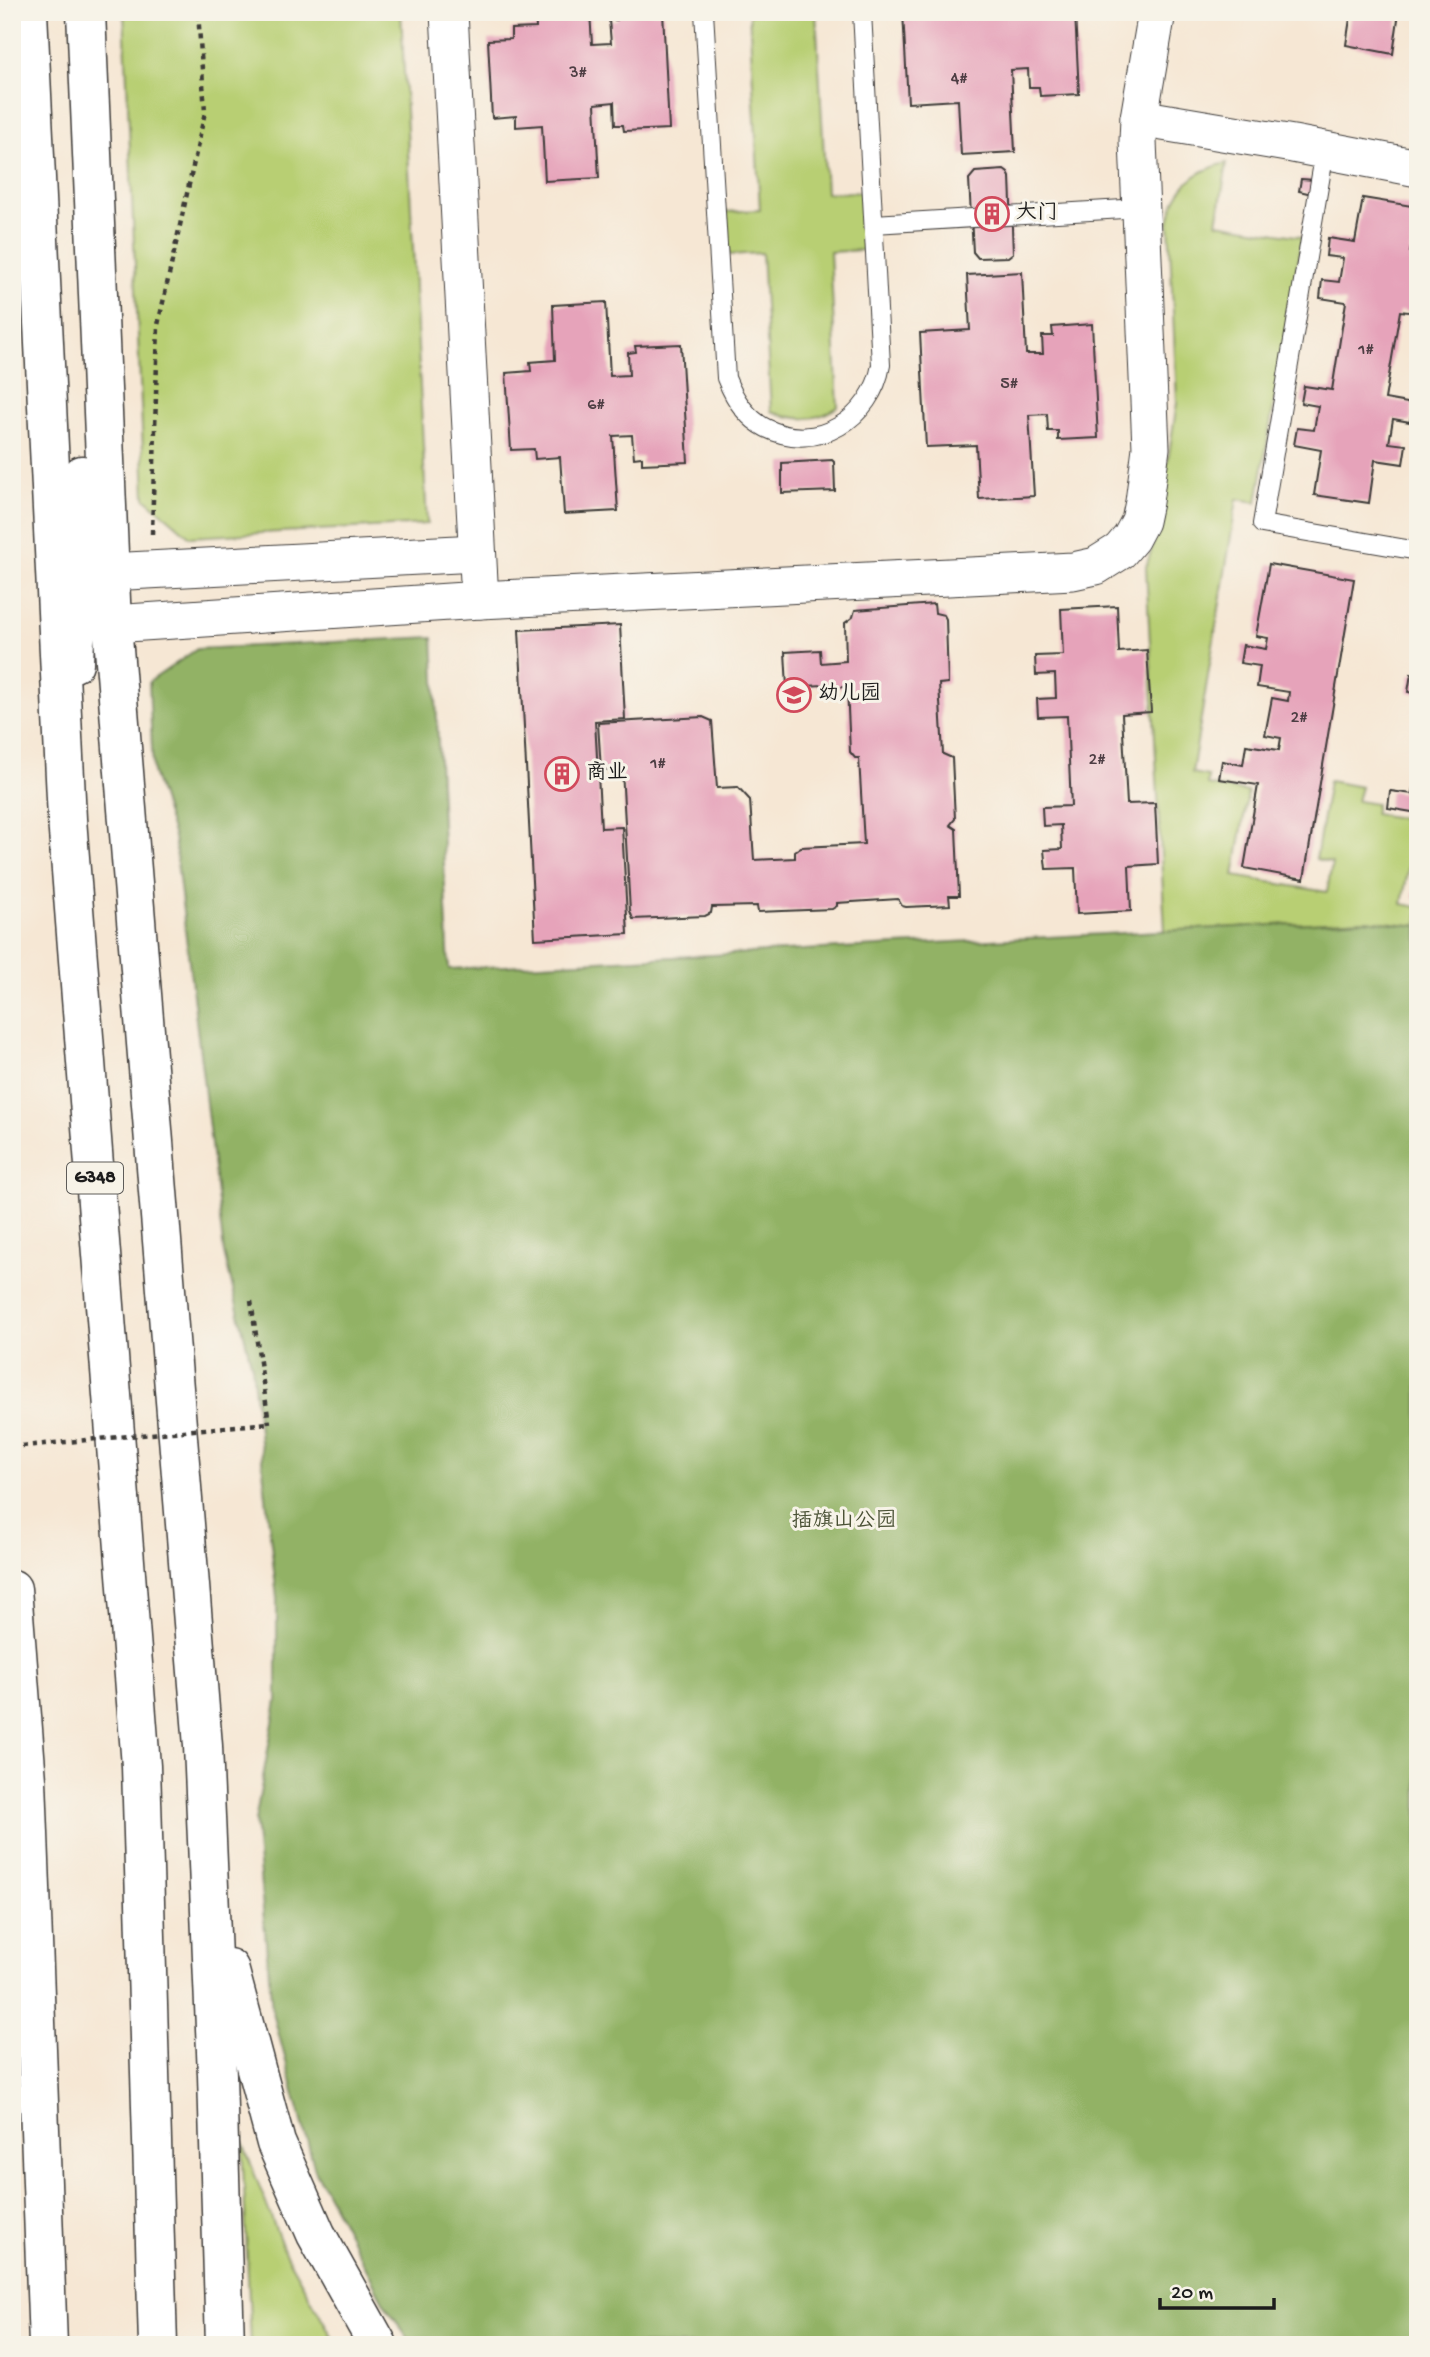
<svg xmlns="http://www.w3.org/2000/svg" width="1430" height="2357" viewBox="0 0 1430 2357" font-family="'Gochi Hand','LXGW WenKai TC',sans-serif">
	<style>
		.green { fill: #b8cf73; stroke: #6a7648; stroke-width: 2 }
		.forest { fill: #92b265; stroke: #576740; stroke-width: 2 }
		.building { fill: #e6a3ba }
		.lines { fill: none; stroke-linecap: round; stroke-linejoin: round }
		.lane-casing { stroke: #3d3a38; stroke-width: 20 }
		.street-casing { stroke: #3d3a38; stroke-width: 39 }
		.secondary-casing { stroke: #3d3a38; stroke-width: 41 }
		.highway-casing { stroke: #3d3a38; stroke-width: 41 }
		.path { stroke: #3d3a38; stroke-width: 4.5; stroke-dasharray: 5 5; stroke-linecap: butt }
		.lane { stroke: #fff; stroke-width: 18 }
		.street { stroke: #fff; stroke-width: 37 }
		.secondary { stroke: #fff; stroke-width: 38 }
		.highway { stroke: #fff; stroke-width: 38 }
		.path-bridge { stroke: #3d3a38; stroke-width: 4.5; stroke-dasharray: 5 5; stroke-linecap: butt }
		.labels { text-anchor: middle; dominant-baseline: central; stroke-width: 6; stroke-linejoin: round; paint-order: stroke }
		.number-label { font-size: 18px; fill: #4e3e44 }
		.shield { fill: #f7f3e8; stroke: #5e5c59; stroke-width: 2 }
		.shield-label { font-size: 19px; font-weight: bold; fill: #1c1c1c }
		.poi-label { font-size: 21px; fill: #1c1c1c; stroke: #f7f3e8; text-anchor: start }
		.park-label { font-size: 21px; fill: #4b5236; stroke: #f7f3e8 }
	</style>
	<rect width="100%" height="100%" fill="#f7f3e8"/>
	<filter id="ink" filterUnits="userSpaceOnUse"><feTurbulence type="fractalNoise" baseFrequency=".0143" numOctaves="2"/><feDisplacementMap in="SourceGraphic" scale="14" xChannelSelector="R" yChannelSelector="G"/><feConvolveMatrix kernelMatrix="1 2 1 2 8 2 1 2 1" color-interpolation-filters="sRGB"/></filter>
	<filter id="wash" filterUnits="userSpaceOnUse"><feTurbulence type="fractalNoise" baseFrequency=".00686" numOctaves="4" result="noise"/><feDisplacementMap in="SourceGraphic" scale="28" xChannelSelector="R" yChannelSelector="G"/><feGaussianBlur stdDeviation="1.57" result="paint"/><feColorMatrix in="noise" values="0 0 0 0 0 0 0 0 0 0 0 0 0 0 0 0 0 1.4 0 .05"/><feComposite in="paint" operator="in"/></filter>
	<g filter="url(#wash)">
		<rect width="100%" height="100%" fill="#f6e7d4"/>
		<g class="green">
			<path d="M 124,12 L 401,12 L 427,524 L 190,537 L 145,498 Z"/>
			<path d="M 749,12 L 816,12 L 826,193 L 861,192 L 864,250 L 830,252 L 838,407 C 816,422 795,421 771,411 L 762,253 L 729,255 L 725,212 L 760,210 Z"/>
			<path d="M 1227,163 L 1217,223 L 1302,237 L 1257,502 L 1237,499 L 1192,773 L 1208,776 L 1207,785 L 1248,792 L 1234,876 L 1327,892 L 1332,863 L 1316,859 L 1329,781 L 1361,787 L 1357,801 L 1376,804 L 1374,814 L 1417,820 L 1402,904 L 1418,907 L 1418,926 L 1366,920 L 1165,931 L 1146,567 L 1156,536 L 1177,403 L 1169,222 C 1175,188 1194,170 1227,163 Z"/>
			<path d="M 242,2141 L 285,2253 L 337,2345 L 251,2345 Z"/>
		</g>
		<path class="forest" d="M 433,637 L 449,969 L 1366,920 L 1418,926 L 1418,2345 L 413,2345 L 384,2303 L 315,2170 L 272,2009 L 255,1821 L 277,1701 L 277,1599 L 252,1367 L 224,1253 L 174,837 L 153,772 L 149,682 L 197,649 Z"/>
		<g id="blocks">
			<g class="building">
				<path d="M 535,12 L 590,12 L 592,44 L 611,43 L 609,20 L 617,20 L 617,14 L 663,12 L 669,129 L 624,131 L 623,125 L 615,125 L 614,102 L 595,104 L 599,178 L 545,181 L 542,125 L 516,127 L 516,116 L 492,118 L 488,40 L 511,39 L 511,29 L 536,28 Z"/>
				<path d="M 903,12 L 1075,12 L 1079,94 L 1040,96 L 1039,87 L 1029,87 L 1028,69 L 1011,70 L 1015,152 L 961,155 L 958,100 L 908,103 Z"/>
				<path d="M 1351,12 L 1399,12 L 1393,54 L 1346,45 Z"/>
				<path d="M 1004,170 L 1008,173 L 1010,177 L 1013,253 L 1008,257 L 978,258 L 973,252 L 969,179 L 975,172 Z"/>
				<path d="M 1301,179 L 1314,180 L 1312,194 L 1299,191 Z"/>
				<path d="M 1363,198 L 1418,207 L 1410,252 L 1418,253 L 1418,272 L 1413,296 L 1418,296 L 1418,313 L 1400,311 L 1385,399 L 1413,404 L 1410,422 L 1393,419 L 1389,443 L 1406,445 L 1403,464 L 1375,460 L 1369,503 L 1314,495 L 1321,450 L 1294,445 L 1297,428 L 1314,430 L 1318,406 L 1301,403 L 1304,386 L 1332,390 L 1346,302 L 1320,298 L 1322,280 L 1339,282 L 1343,258 L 1326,256 L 1328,238 L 1355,242 Z"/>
				<path d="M 1022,272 L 1026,354 L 1043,354 L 1042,336 L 1053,336 L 1052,327 L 1092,324 L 1098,438 L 1058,440 L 1058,431 L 1048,431 L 1047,414 L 1029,415 L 1034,496 L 979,499 L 976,445 L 926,447 L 920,333 L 970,330 L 967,275 Z"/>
				<path d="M 606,302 L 610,376 L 629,375 L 628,353 L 636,352 L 635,346 L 681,344 L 688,462 L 642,464 L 642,457 L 634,458 L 632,435 L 613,436 L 618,511 L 564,514 L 560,457 L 535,459 L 534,449 L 511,450 L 506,373 L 531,371 L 530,362 L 555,360 L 553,305 Z"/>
				<path d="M 832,460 L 834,462 L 835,491 L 782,493 L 782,463 Z"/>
				<path d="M 1269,564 L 1354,579 L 1304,879 L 1244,868 L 1258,785 L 1219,779 L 1222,761 L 1243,765 L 1246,745 L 1279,750 L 1281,738 L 1265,735 L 1272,698 L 1288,701 L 1289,692 L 1257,687 L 1260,666 L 1240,663 L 1243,645 L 1266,649 L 1268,638 L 1256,636 Z"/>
				<path d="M 934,604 L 935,613 L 944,615 L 946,619 L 948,683 L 939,684 L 943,754 L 952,758 L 955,819 L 950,825 L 956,829 L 959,896 L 949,896 L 950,905 L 906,907 L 902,906 L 898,899 L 837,903 L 837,906 L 832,909 L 758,912 L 757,906 L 712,907 L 711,913 L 705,916 L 633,919 L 630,911 L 622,770 L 601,770 L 598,723 L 703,717 L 712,721 L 717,788 L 738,787 L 750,800 L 754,860 L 795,858 L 795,851 L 801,847 L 864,844 L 859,758 L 855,758 L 850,752 L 847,687 L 823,688 L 823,685 L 787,687 L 785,652 L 820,650 L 821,663 L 846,661 L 845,623 L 853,617 L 855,610 Z"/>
				<path d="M 1117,606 L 1119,652 L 1147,650 L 1151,712 L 1122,714 L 1127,804 L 1155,803 L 1158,864 L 1129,866 L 1131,911 L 1077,914 L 1075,868 L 1046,869 L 1044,850 L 1062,849 L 1061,825 L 1043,826 L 1042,807 L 1071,806 L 1067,716 L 1038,717 L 1037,699 L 1056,698 L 1055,674 L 1036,675 L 1035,656 L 1063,655 L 1061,609 Z"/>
				<path d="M 620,625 L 625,719 L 595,721 L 601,828 L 622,827 L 628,934 L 535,939 L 519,630 Z"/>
				<path d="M 1411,674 L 1418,675 L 1418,694 L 1408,692 Z"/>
				<path d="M 1415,774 L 1418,775 L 1418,813 L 1388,808 L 1390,791 L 1412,794 Z"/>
				<path d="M 1416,874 L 1418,874 L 1418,899 L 1413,898 Z"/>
			</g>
		</g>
	</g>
	<g filter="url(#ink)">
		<use href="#blocks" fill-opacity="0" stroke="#3d3a38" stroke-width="2"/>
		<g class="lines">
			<g class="lane-casing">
				<g id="lane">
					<path d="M 704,12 L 726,378 C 734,398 746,418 766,428 C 817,454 872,418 881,365 L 862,12"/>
					<path d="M 1325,151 L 1262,524 L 1418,551"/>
					<path d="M 874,224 L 1140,208"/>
				</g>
			</g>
			<g class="street-casing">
				<g id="street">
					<path d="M 449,12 L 480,600"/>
					<path d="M 1139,118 L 1293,144 L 1418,168"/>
					<path d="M 108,572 L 477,553"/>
					<path d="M 112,624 L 480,600 L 1073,571 L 1096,566 L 1120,551 L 1131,538 L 1140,521 L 1144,502 L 1151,448 L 1138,141 L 1139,118 L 1157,12"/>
				</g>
			</g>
			<g class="secondary-casing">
				<g id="secondary">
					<path d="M 86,12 L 112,624 L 203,1746 L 217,2075 L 225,2345"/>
					<path d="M 74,663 L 82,475"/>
					<path d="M 229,1968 L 276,2143 L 316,2234 L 378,2345"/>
				</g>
			</g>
			<g class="highway-casing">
				<g id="highway">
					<path d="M 28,12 L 67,819 L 141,1766 L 158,2345"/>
					<path d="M 12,1589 L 27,1780 L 48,2345"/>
				</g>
			</g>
			<g class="path">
				<path d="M 152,534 L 158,325 L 205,112 L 198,12"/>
				<path d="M 251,1301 L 269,1423"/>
			</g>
			<use href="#lane" class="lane"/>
			<use href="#street" class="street"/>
			<use href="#secondary" class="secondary"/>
			<use href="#highway" class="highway"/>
			<path class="path-bridge" d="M 12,1447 L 269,1423"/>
		</g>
	</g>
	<defs>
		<g id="building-ring" transform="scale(1.75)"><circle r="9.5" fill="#f7f3e8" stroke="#d1495b" stroke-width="1.5"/><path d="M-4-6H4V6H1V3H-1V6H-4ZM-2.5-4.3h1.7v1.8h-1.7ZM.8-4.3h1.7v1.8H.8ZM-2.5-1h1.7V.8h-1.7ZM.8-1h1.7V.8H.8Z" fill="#d1495b"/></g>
		<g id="school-ring" transform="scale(1.75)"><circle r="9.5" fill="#f7f3e8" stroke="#d1495b" stroke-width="1.5"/><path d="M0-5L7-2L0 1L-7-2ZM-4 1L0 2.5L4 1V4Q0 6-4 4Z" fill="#d1495b"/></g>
	</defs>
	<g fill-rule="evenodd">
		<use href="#building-ring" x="992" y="214"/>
		<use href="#school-ring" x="794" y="695"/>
		<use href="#building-ring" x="562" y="774"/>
	</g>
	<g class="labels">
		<g class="number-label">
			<text x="578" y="73">3#</text>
			<text x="959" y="79">4#</text>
			<text x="1366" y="350">1#</text>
			<text x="1009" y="384">5#</text>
			<text x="596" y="405">6#</text>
			<text x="1299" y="718">2#</text>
			<text x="1097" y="760">2#</text>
			<text x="658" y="764">1#</text>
		</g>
		<rect class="shield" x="67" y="1162.5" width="56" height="31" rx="5"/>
		<g class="shield-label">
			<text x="95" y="1178">G348</text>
		</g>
		<g class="poi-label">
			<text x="1016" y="214">大门</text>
			<text x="818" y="695">幼儿园</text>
			<text x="586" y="774">商业</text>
		</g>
		<g class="park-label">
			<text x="844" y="1522">插旗山公园</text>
		</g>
	</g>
	<rect width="1430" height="2357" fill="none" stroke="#f7f3e8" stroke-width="42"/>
	<path d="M1160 2298v10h114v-10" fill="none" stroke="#1c1c1c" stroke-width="3.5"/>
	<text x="1171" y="2298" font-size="21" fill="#1c1c1c" stroke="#f7f3e8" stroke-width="5" paint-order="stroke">20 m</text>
</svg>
